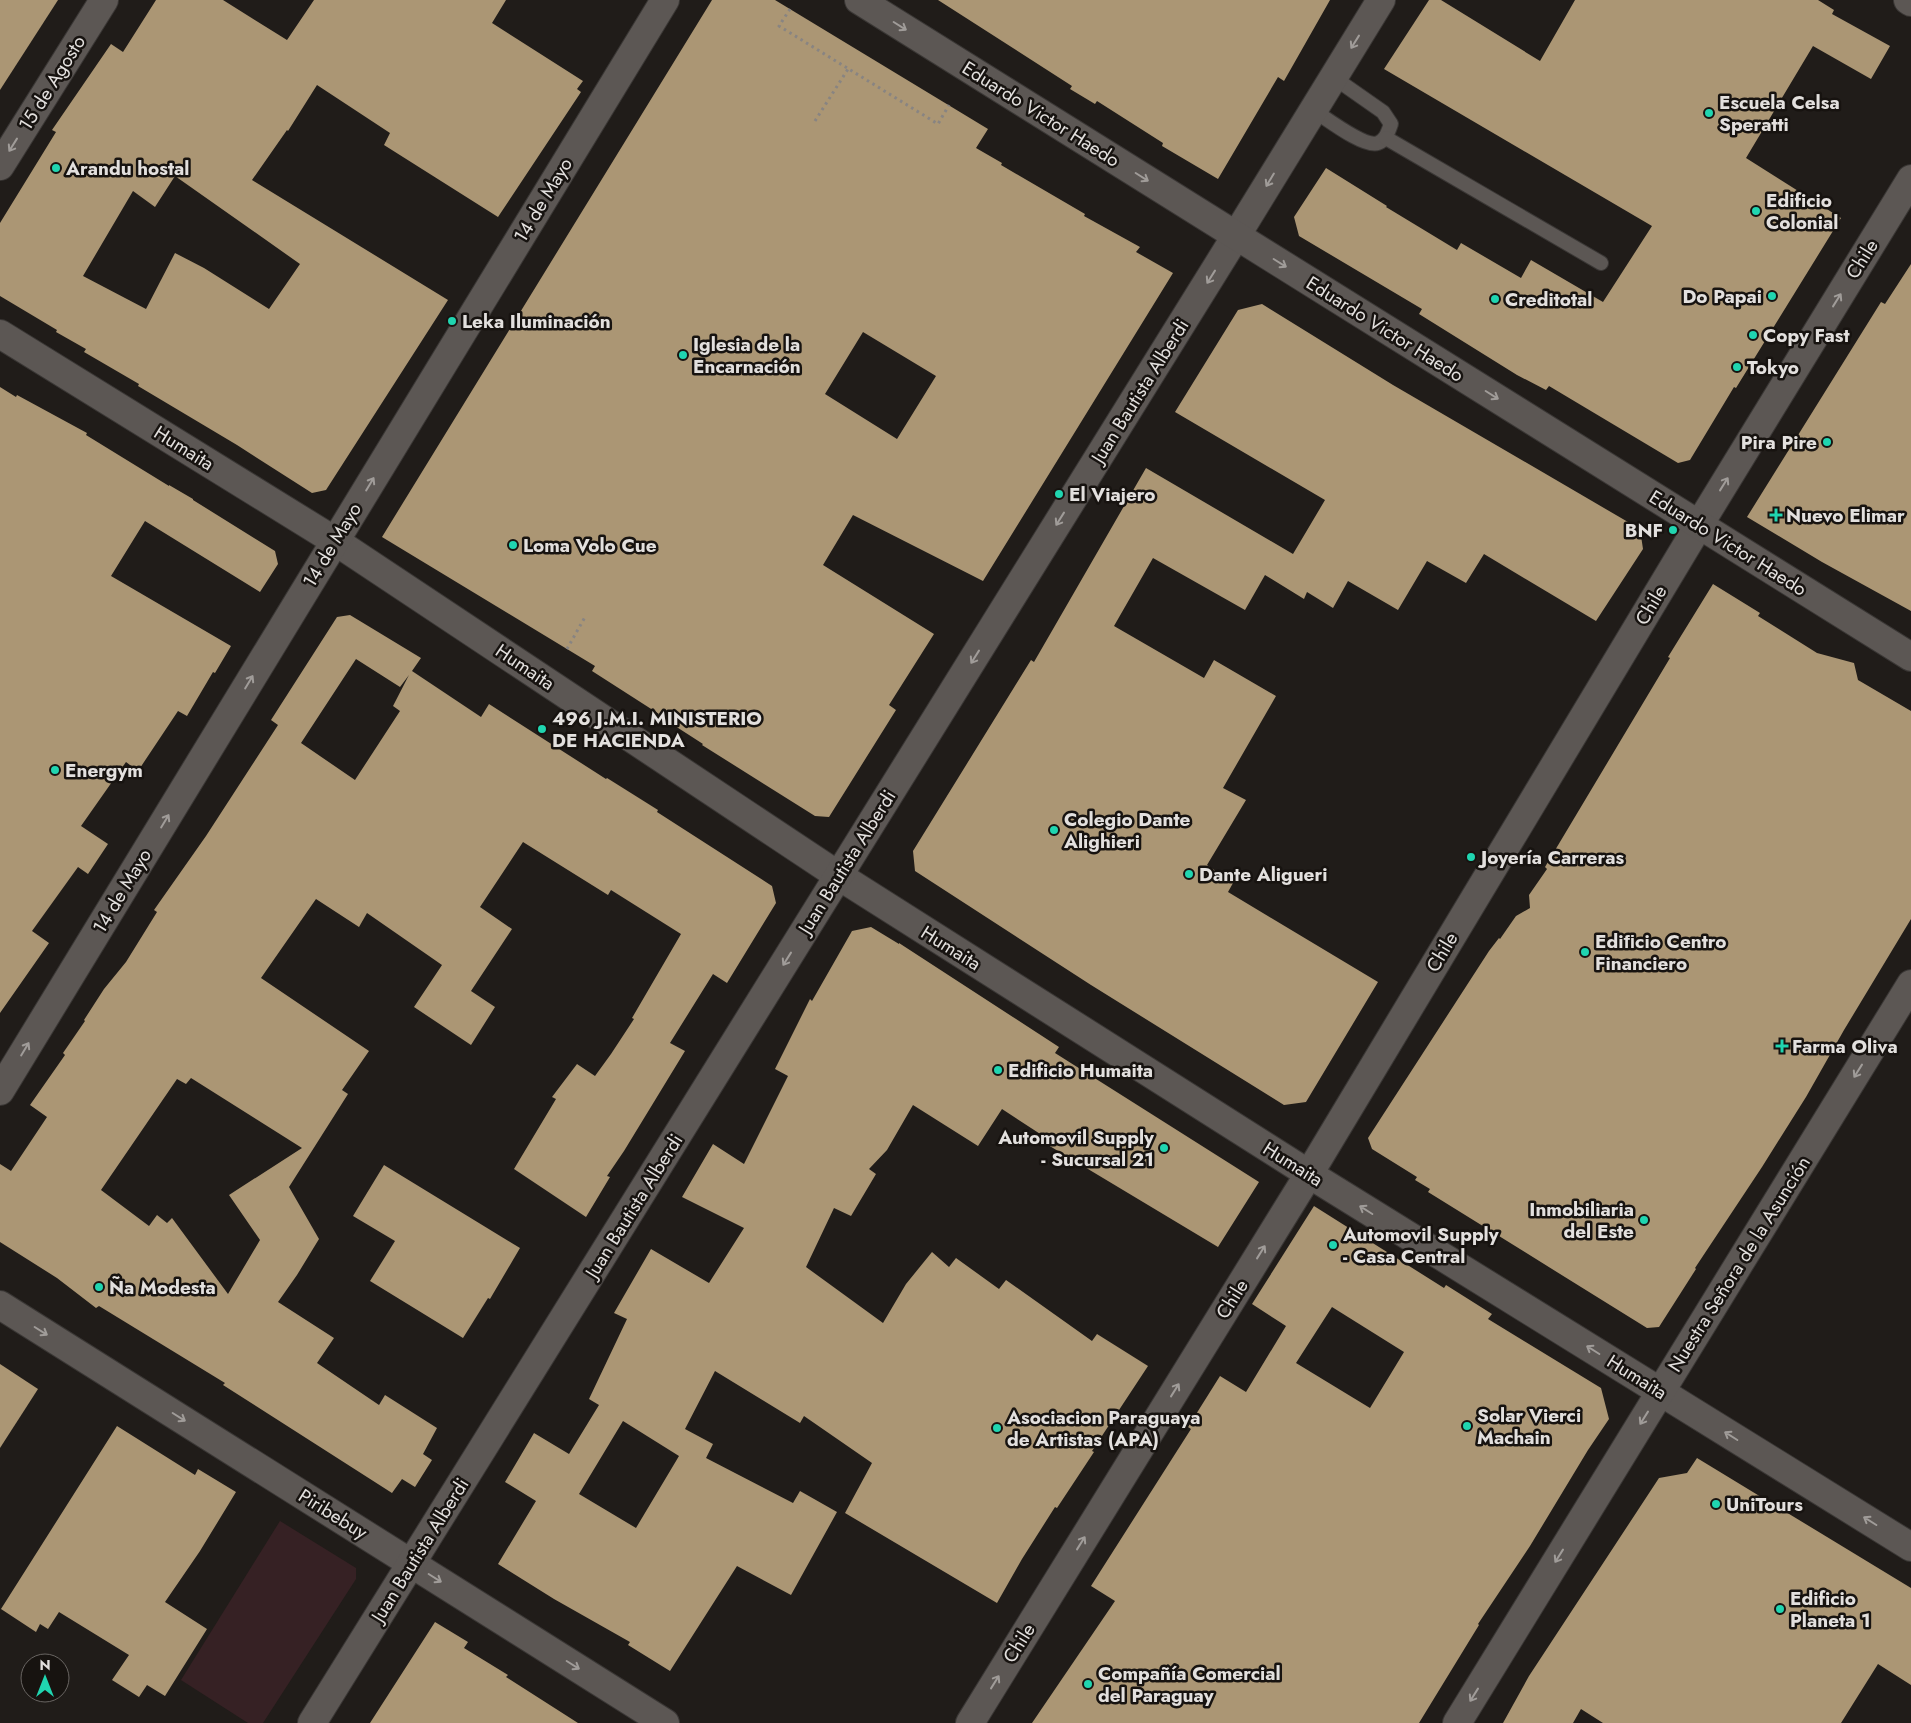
<svg xmlns="http://www.w3.org/2000/svg" width="1911" height="1723" viewBox="0 0 1911 1723" font-family="Jost,sans-serif">
	<style>
		.green { fill: #362124 }
		.building { fill: #ab9674; fill-rule: evenodd }
		.lines { fill: none; stroke-linecap: round; stroke-linejoin: round }
		.lane-casing { stroke: #3a3735; stroke-width: 16 }
		.street-casing { stroke: #3a3735; stroke-width: 30 }
		.secondary-casing { stroke: #3a3735; stroke-width: 30 }
		.path { stroke: #888482; stroke-width: 3; stroke-dasharray: 2.5 4; stroke-linecap: butt }
		.lane { stroke: #5c5754; stroke-width: 14 }
		.street { stroke: #5c5754; stroke-width: 28 }
		.secondary { stroke: #5c5754; stroke-width: 28 }
		.oneway { stroke: #a09c99 }
		.poi-dot { fill: #20d5b0; stroke: #171310; stroke-width: 2 }
		.labels { text-anchor: middle; dominant-baseline: central; stroke-width: 5; stroke-linejoin: round; paint-order: stroke }
		.street-label { font-size: 19px; fill: #e3e0de; stroke: #171310 }
		.poi-label { font-size: 19px; font-weight: bold; fill: #e3e0de; stroke: #171310; text-anchor: start }
	</style>
	<rect width="100%" height="100%" fill="#201c19"/>
	<path class="green" d="M 280,1521 L 356,1568 L 356,1579 L 263,1723 L 248,1723 L 181,1680 Z"/>
	<g class="building">
		<path d="M 0,0 L 58,0 L 0,90 Z"/>
		<path d="M 156,0 L 223,0 L 287,40 L 314,0 L 506,0 L 492,23 L 583,81 L 577,89 L 581,92 L 498,217 L 384,145 L 390,133 L 317,85 L 288,131 L 287,130 L 252,180 L 448,300 L 326,490 L 312,493 L 237,445 L 138,386 L 139,384 L 84,352 L 86,349 L 56,332 L 57,330 L 0,296 L 0,223 L 56,132 L 52,130 L 111,44 L 123,52 ZM 175,176 L 300,264 L 269,309 L 204,268 L 175,253 L 146,309 L 83,276 L 133,191 L 155,207 Z"/>
		<path d="M 712,0 L 775,0 L 988,129 L 976,148 L 1002,163 L 1001,165 L 1085,214 L 1084,216 L 1140,247 L 1136,252 L 1173,273 L 983,581 L 853,515 L 823,565 L 934,634 L 889,705 L 896,710 L 829,817 L 815,816 L 702,745 L 703,744 L 658,715 L 659,714 L 592,671 L 595,666 L 382,537 ZM 863,332 L 936,376 L 897,439 L 825,394 Z"/>
		<path d="M 938,0 L 1330,0 L 1284,81 L 1278,77 L 1218,179 L 1162,146 L 1163,143 L 1097,101 L 1095,104 L 1070,89 L 1072,86 Z"/>
		<path d="M 1429,0 L 1441,0 L 1540,61 L 1575,0 L 1818,0 L 1834,10 L 1832,14 L 1890,46 L 1871,79 L 1813,46 L 1746,158 L 1841,218 L 1736,388 L 1734,387 L 1690,460 L 1678,463 L 1549,386 L 1546,390 L 1517,375 L 1419,314 L 1422,309 L 1299,236 L 1294,217 L 1326,168 L 1387,206 L 1386,207 L 1457,250 L 1461,243 L 1521,278 L 1531,260 L 1603,302 L 1652,226 L 1384,69 Z"/>
		<path d="M 1911,264 L 1911,611 L 1822,562 L 1747,517 L 1881,302 L 1885,304 Z"/>
		<path d="M 1262,304 L 1393,385 L 1640,529 L 1643,549 L 1596,621 L 1484,554 L 1466,583 L 1427,561 L 1398,610 L 1348,581 L 1333,608 L 1307,592 L 1304,599 L 1265,575 L 1245,610 L 1153,558 L 1114,626 L 1204,678 L 1214,660 L 1276,696 L 1223,788 L 1246,800 L 1207,865 L 1233,883 L 1228,892 L 1378,982 L 1306,1102 L 1284,1105 L 1091,985 L 915,871 L 913,851 L 1031,660 L 1034,662 L 1146,468 L 1293,554 L 1325,500 L 1175,412 L 1238,310 Z"/>
		<path d="M 0,387 L 16,397 L 17,395 L 87,433 L 86,435 L 169,486 L 169,485 L 193,499 L 193,500 L 275,551 L 278,564 L 260,592 L 145,521 L 111,576 L 231,646 L 215,673 L 213,672 L 187,716 L 178,711 L 138,771 L 126,762 L 81,826 L 108,844 L 88,874 L 78,867 L 32,931 L 49,943 L 0,1013 Z"/>
		<path d="M 1713,584 L 1760,613 L 1758,616 L 1817,653 L 1854,663 L 1858,680 L 1911,711 L 1911,919 L 1844,1030 L 1806,1097 L 1762,1167 L 1695,1268 L 1696,1269 L 1659,1327 L 1647,1328 L 1428,1192 L 1430,1189 L 1415,1180 L 1417,1177 L 1372,1149 L 1368,1138 L 1489,951 L 1499,938 L 1500,939 L 1516,916 L 1530,908 L 1529,895 L 1547,869 L 1545,867 L 1670,658 L 1668,657 Z"/>
		<path d="M 350,615 L 421,658 L 412,671 L 481,717 L 489,704 L 606,779 L 607,778 L 658,810 L 657,812 L 772,886 L 776,903 L 727,983 L 713,974 L 670,1043 L 685,1051 L 624,1151 L 607,1176 L 610,1177 L 586,1217 L 514,1169 L 556,1099 L 552,1097 L 577,1064 L 595,1076 L 611,1054 L 634,1019 L 632,1018 L 681,934 L 611,890 L 608,895 L 523,842 L 480,907 L 512,929 L 471,991 L 495,1007 L 471,1045 L 414,1007 L 442,965 L 367,913 L 359,927 L 316,899 L 261,978 L 369,1051 L 342,1090 L 348,1094 L 289,1187 L 319,1239 L 297,1275 L 278,1302 L 334,1338 L 317,1363 L 379,1405 L 385,1395 L 437,1428 L 423,1454 L 432,1460 L 415,1487 L 402,1479 L 392,1493 L 223,1385 L 225,1383 L 99,1306 L 96,1308 L 57,1278 L 0,1242 L 0,1164 L 11,1171 L 47,1117 L 30,1105 L 65,1055 L 63,1053 L 85,1021 L 84,1020 L 104,989 L 126,962 L 157,912 L 154,910 L 206,836 L 278,725 L 271,720 L 337,617 ZM 356,659 L 400,687 L 409,675 L 393,706 L 400,711 L 355,780 L 301,743 ZM 191,1078 L 302,1148 L 229,1195 L 260,1240 L 228,1294 L 172,1218 L 167,1223 L 157,1215 L 149,1226 L 101,1190 L 177,1079 L 186,1084 Z"/>
		<path d="M 871,927 L 899,944 L 899,943 L 1059,1047 L 1055,1053 L 1259,1182 L 1218,1247 L 1048,1145 L 1051,1141 L 1002,1109 L 978,1146 L 913,1105 L 887,1150 L 869,1169 L 876,1174 L 851,1216 L 834,1208 L 806,1267 L 883,1323 L 906,1284 L 932,1252 L 949,1267 L 956,1258 L 999,1289 L 1006,1280 L 1092,1341 L 1097,1334 L 1148,1366 L 1092,1451 L 1094,1452 L 1057,1508 L 1055,1507 L 1022,1559 L 997,1603 L 845,1513 L 872,1463 L 804,1416 L 800,1423 L 715,1371 L 685,1429 L 713,1444 L 706,1458 L 793,1503 L 800,1491 L 837,1512 L 791,1595 L 737,1566 L 670,1671 L 628,1645 L 630,1642 L 554,1599 L 498,1564 L 536,1501 L 505,1482 L 534,1433 L 569,1454 L 599,1405 L 589,1399 L 627,1319 L 614,1313 L 651,1249 L 709,1283 L 744,1228 L 682,1197 L 713,1144 L 744,1164 L 788,1076 L 775,1069 L 810,999 L 812,1001 L 852,931 ZM 623,1421 L 679,1456 L 636,1528 L 579,1494 Z"/>
		<path d="M 384,1165 L 520,1248 L 490,1299 L 488,1298 L 463,1338 L 370,1281 L 395,1241 L 353,1216 Z"/>
		<path d="M 1314,1206 L 1444,1288 L 1446,1285 L 1492,1314 L 1488,1319 L 1601,1388 L 1609,1419 L 1588,1450 L 1530,1546 L 1478,1624 L 1479,1625 L 1419,1723 L 1032,1723 L 1115,1601 L 1091,1586 L 1191,1429 L 1188,1427 L 1220,1376 L 1246,1392 L 1286,1326 L 1252,1304 ZM 1332,1307 L 1404,1352 L 1370,1408 L 1296,1363 Z"/>
		<path d="M 0,1364 L 38,1389 L 0,1448 Z"/>
		<path d="M 117,1426 L 195,1475 L 198,1469 L 236,1492 L 200,1551 L 165,1602 L 207,1629 L 165,1696 L 147,1685 L 139,1697 L 112,1680 L 129,1655 L 59,1612 L 48,1629 L 40,1624 L 36,1632 L 1,1609 Z"/>
		<path d="M 1697,1458 L 1911,1588 L 1911,1685 L 1878,1664 L 1841,1723 L 1603,1723 L 1581,1709 L 1573,1723 L 1503,1723 L 1529,1676 L 1659,1478 L 1687,1473 Z"/>
		<path d="M 435,1622 L 468,1642 L 464,1648 L 508,1675 L 506,1677 L 578,1723 L 370,1723 Z"/>
	</g>
	<g class="lines">
		<g class="lane-casing">
			<g id="lane">
				<path d="M 1313,110 C 1326,118 1364,148 1378,143 C 1386,140 1388,132 1391,124 L 1383,112 L 1333,77"/>
				<path d="M 1386,138 L 1601,263"/>
			</g>
		</g>
		<g class="street-casing">
			<g id="street">
				<path d="M 0,166 L 104,0"/>
				<path d="M 0,334 L 335,541 L 839,876 L 1309,1174 L 1911,1547"/>
				<path d="M 0,1091 L 665,0"/>
				<path d="M 0,1305 L 665,1723"/>
				<path d="M 312,1723 L 1236,236 L 1381,0"/>
				<path d="M 970,1723 L 1309,1174 L 1699,525 L 1911,179"/>
				<path d="M 1457,1723 L 1911,984"/>
			</g>
		</g>
		<g class="secondary-casing">
			<g id="secondary">
				<path d="M 859,0 L 1911,657"/>
				<path d="M 1908,0 L 1911,2"/>
			</g>
		</g>
		<g class="path">
			<path d="M 790,9 L 779,26 L 938,124 L 949,105"/>
			<path d="M 815,121 L 848,69"/>
			<path d="M 567,649 L 585,617"/>
		</g>
		<use href="#lane" class="lane"/>
		<use href="#street" class="street"/>
		<use href="#secondary" class="secondary"/>
	</g>
	<defs><path id="oneway-shaft" d="M-6 0H5M1.5-3L5.5 0L1.5 3" fill="none" stroke-width="1.6" stroke-linecap="round" stroke-linejoin="round" transform="scale(1.25)"/></defs>
	<g class="oneway">
		<use href="#oneway-shaft" transform="translate(900 26) rotate(32)"/>
		<use href="#oneway-shaft" transform="translate(1355 42) rotate(122)"/>
		<use href="#oneway-shaft" transform="translate(13 145) rotate(122)"/>
		<use href="#oneway-shaft" transform="translate(1142 177) rotate(32)"/>
		<use href="#oneway-shaft" transform="translate(1270 180) rotate(121)"/>
		<use href="#oneway-shaft" transform="translate(1280 263) rotate(32)"/>
		<use href="#oneway-shaft" transform="translate(1211 277) rotate(122)"/>
		<use href="#oneway-shaft" transform="translate(1837 300) rotate(-58)"/>
		<use href="#oneway-shaft" transform="translate(1492 395) rotate(32)"/>
		<use href="#oneway-shaft" transform="translate(370 484) rotate(-59)"/>
		<use href="#oneway-shaft" transform="translate(1724 484) rotate(-58)"/>
		<use href="#oneway-shaft" transform="translate(1060 519) rotate(122)"/>
		<use href="#oneway-shaft" transform="translate(975 657) rotate(122)"/>
		<use href="#oneway-shaft" transform="translate(249 682) rotate(-59)"/>
		<use href="#oneway-shaft" transform="translate(165 821) rotate(-59)"/>
		<use href="#oneway-shaft" transform="translate(787 959) rotate(122)"/>
		<use href="#oneway-shaft" transform="translate(25 1049) rotate(-59)"/>
		<use href="#oneway-shaft" transform="translate(1858 1071) rotate(122)"/>
		<use href="#oneway-shaft" transform="translate(1366 1210) rotate(-148)"/>
		<use href="#oneway-shaft" transform="translate(1261 1252) rotate(-58)"/>
		<use href="#oneway-shaft" transform="translate(41 1331) rotate(32)"/>
		<use href="#oneway-shaft" transform="translate(1593 1350) rotate(-148)"/>
		<use href="#oneway-shaft" transform="translate(1175 1390) rotate(-58)"/>
		<use href="#oneway-shaft" transform="translate(179 1417) rotate(32)"/>
		<use href="#oneway-shaft" transform="translate(1644 1418) rotate(122)"/>
		<use href="#oneway-shaft" transform="translate(1731 1436) rotate(-148)"/>
		<use href="#oneway-shaft" transform="translate(1870 1521) rotate(-148)"/>
		<use href="#oneway-shaft" transform="translate(1081 1543) rotate(-58)"/>
		<use href="#oneway-shaft" transform="translate(1559 1556) rotate(122)"/>
		<use href="#oneway-shaft" transform="translate(435 1578) rotate(32)"/>
		<use href="#oneway-shaft" transform="translate(573 1665) rotate(32)"/>
		<use href="#oneway-shaft" transform="translate(995 1682) rotate(-58)"/>
		<use href="#oneway-shaft" transform="translate(1474 1695) rotate(122)"/>
	</g>
	<g class="poi-dot">
		<circle cx="1709" cy="113" r="5"/>
		<circle cx="56" cy="168" r="5"/>
		<circle cx="1756" cy="211" r="5"/>
		<circle cx="1772" cy="296" r="5"/>
		<circle cx="1495" cy="299" r="5"/>
		<circle cx="452" cy="321" r="5"/>
		<circle cx="1753" cy="335" r="5"/>
		<circle cx="683" cy="355" r="5"/>
		<circle cx="1737" cy="367" r="5"/>
		<circle cx="1827" cy="442" r="5"/>
		<circle cx="1059" cy="494" r="5"/>
		<path d="M1773.5 507.5h5v5h5v5h-5v5h-5v-5h-5v-5h5z"/>
		<circle cx="1673" cy="530" r="5"/>
		<circle cx="513" cy="545" r="5"/>
		<circle cx="542" cy="729" r="5"/>
		<circle cx="55" cy="770" r="5"/>
		<circle cx="1054" cy="830" r="5"/>
		<circle cx="1471" cy="857" r="5"/>
		<circle cx="1189" cy="874" r="5"/>
		<circle cx="1585" cy="952" r="5"/>
		<path d="M1779.5 1038.5h5v5h5v5h-5v5h-5v-5h-5v-5h5z"/>
		<circle cx="998" cy="1070" r="5"/>
		<circle cx="1164" cy="1148" r="5"/>
		<circle cx="1644" cy="1220" r="5"/>
		<circle cx="1333" cy="1245" r="5"/>
		<circle cx="99" cy="1287" r="5"/>
		<circle cx="1467" cy="1426" r="5"/>
		<circle cx="997" cy="1428" r="5"/>
		<circle cx="1716" cy="1504" r="5"/>
		<circle cx="1780" cy="1609" r="5"/>
		<circle cx="1088" cy="1684" r="5"/>
	</g>
	<g class="labels">
		<g class="street-label">
			<text transform="translate(52 83) rotate(-58)">15 de Agosto</text>
			<text transform="translate(1041 114) rotate(32)">Eduardo Victor Haedo</text>
			<text transform="translate(543 200) rotate(-59)">14 de Mayo</text>
			<text transform="translate(1862 259) rotate(-58)">Chile</text>
			<text transform="translate(1385 329) rotate(32)">Eduardo Victor Haedo</text>
			<text transform="translate(1140 391) rotate(-58)">Juan Bautista Alberdi</text>
			<text transform="translate(184 448) rotate(32)">Humaita</text>
			<text transform="translate(1728 543) rotate(32)">Eduardo Victor Haedo</text>
			<text transform="translate(332 545) rotate(-59)">14 de Mayo</text>
			<text transform="translate(1651 605) rotate(-59)">Chile</text>
			<text transform="translate(525 667) rotate(34)">Humaita</text>
			<text transform="translate(847 862) rotate(-58)">Juan Bautista Alberdi</text>
			<text transform="translate(122 891) rotate(-59)">14 de Mayo</text>
			<text transform="translate(951 948) rotate(32)">Humaita</text>
			<text transform="translate(1442 952) rotate(-59)">Chile</text>
			<text transform="translate(1293 1164) rotate(32)">Humaita</text>
			<text transform="translate(634 1206) rotate(-58)">Juan Bautista Alberdi</text>
			<text transform="translate(1739 1264) rotate(-58)">Nuestra Señora de la Asunción</text>
			<text transform="translate(1232 1299) rotate(-58)">Chile</text>
			<text transform="translate(1637 1377) rotate(32)">Humaita</text>
			<text transform="translate(333 1514) rotate(32)">Piribebuy</text>
			<text transform="translate(420 1550) rotate(-58)">Juan Bautista Alberdi</text>
			<text transform="translate(1019 1643) rotate(-58)">Chile</text>
		</g>
		<g class="poi-label">
			<text x="1719" y="102">Escuela Celsa<tspan x="1719" dy="22">Speratti</tspan></text>
			<text x="66" y="168">Arandu hostal</text>
			<text x="1766" y="200">Edificio<tspan x="1766" dy="22">Colonial</tspan></text>
			<text x="1762" y="296" text-anchor="end">Do Papai</text>
			<text x="1505" y="299">Creditotal</text>
			<text x="462" y="321">Leka Iluminación</text>
			<text x="1763" y="335">Copy Fast</text>
			<text x="693" y="344">Iglesia de la<tspan x="693" dy="22">Encarnación</tspan></text>
			<text x="1747" y="367">Tokyo</text>
			<text x="1817" y="442" text-anchor="end">Pira Pire</text>
			<text x="1069" y="494">El Viajero</text>
			<text x="1786" y="515">Nuevo Elimar</text>
			<text x="1663" y="530" text-anchor="end">BNF</text>
			<text x="523" y="545">Loma Volo Cue</text>
			<text x="552" y="718">496 J.M.I. MINISTERIO<tspan x="552" dy="22">DE HACIENDA</tspan></text>
			<text x="65" y="770">Energym</text>
			<text x="1064" y="819">Colegio Dante<tspan x="1064" dy="22">Alighieri</tspan></text>
			<text x="1481" y="857">Joyería Carreras</text>
			<text x="1199" y="874">Dante Aligueri</text>
			<text x="1595" y="941">Ediﬁcio Centro<tspan x="1595" dy="22">Financiero</tspan></text>
			<text x="1792" y="1046">Farma Oliva</text>
			<text x="1008" y="1070">Edificio Humaita</text>
			<text x="1154" y="1137" text-anchor="end">Automovil Supply<tspan x="1154" dy="22">- Sucursal 21</tspan></text>
			<text x="1634" y="1209" text-anchor="end">Inmobiliaria<tspan x="1634" dy="22">del Este</tspan></text>
			<text x="1343" y="1234">Automovil Supply<tspan x="1343" dy="22">- Casa Central</tspan></text>
			<text x="109" y="1287">Ña Modesta</text>
			<text x="1477" y="1415">Solar Vierci<tspan x="1477" dy="22">Machain</tspan></text>
			<text x="1007" y="1417">Asociacion Paraguaya<tspan x="1007" dy="22">de Artistas (APA)</tspan></text>
			<text x="1726" y="1504">UniTours</text>
			<text x="1790" y="1598">Edificio<tspan x="1790" dy="22">Planeta 1</tspan></text>
			<text x="1098" y="1673">Compañía Comercial<tspan x="1098" dy="22">del Paraguay</tspan></text>
		</g>
	</g>
	<g transform="translate(45 1678)"><circle r="24" fill="#171310" stroke="#696562"/>
	<path d="M0-4L9 19L0 12L-9 19Z" fill="#20d5b0"/>
	<text y="-8" font-size="14" font-weight="bold" text-anchor="middle" fill="#e3e0de">N</text>
	</g>
</svg>
